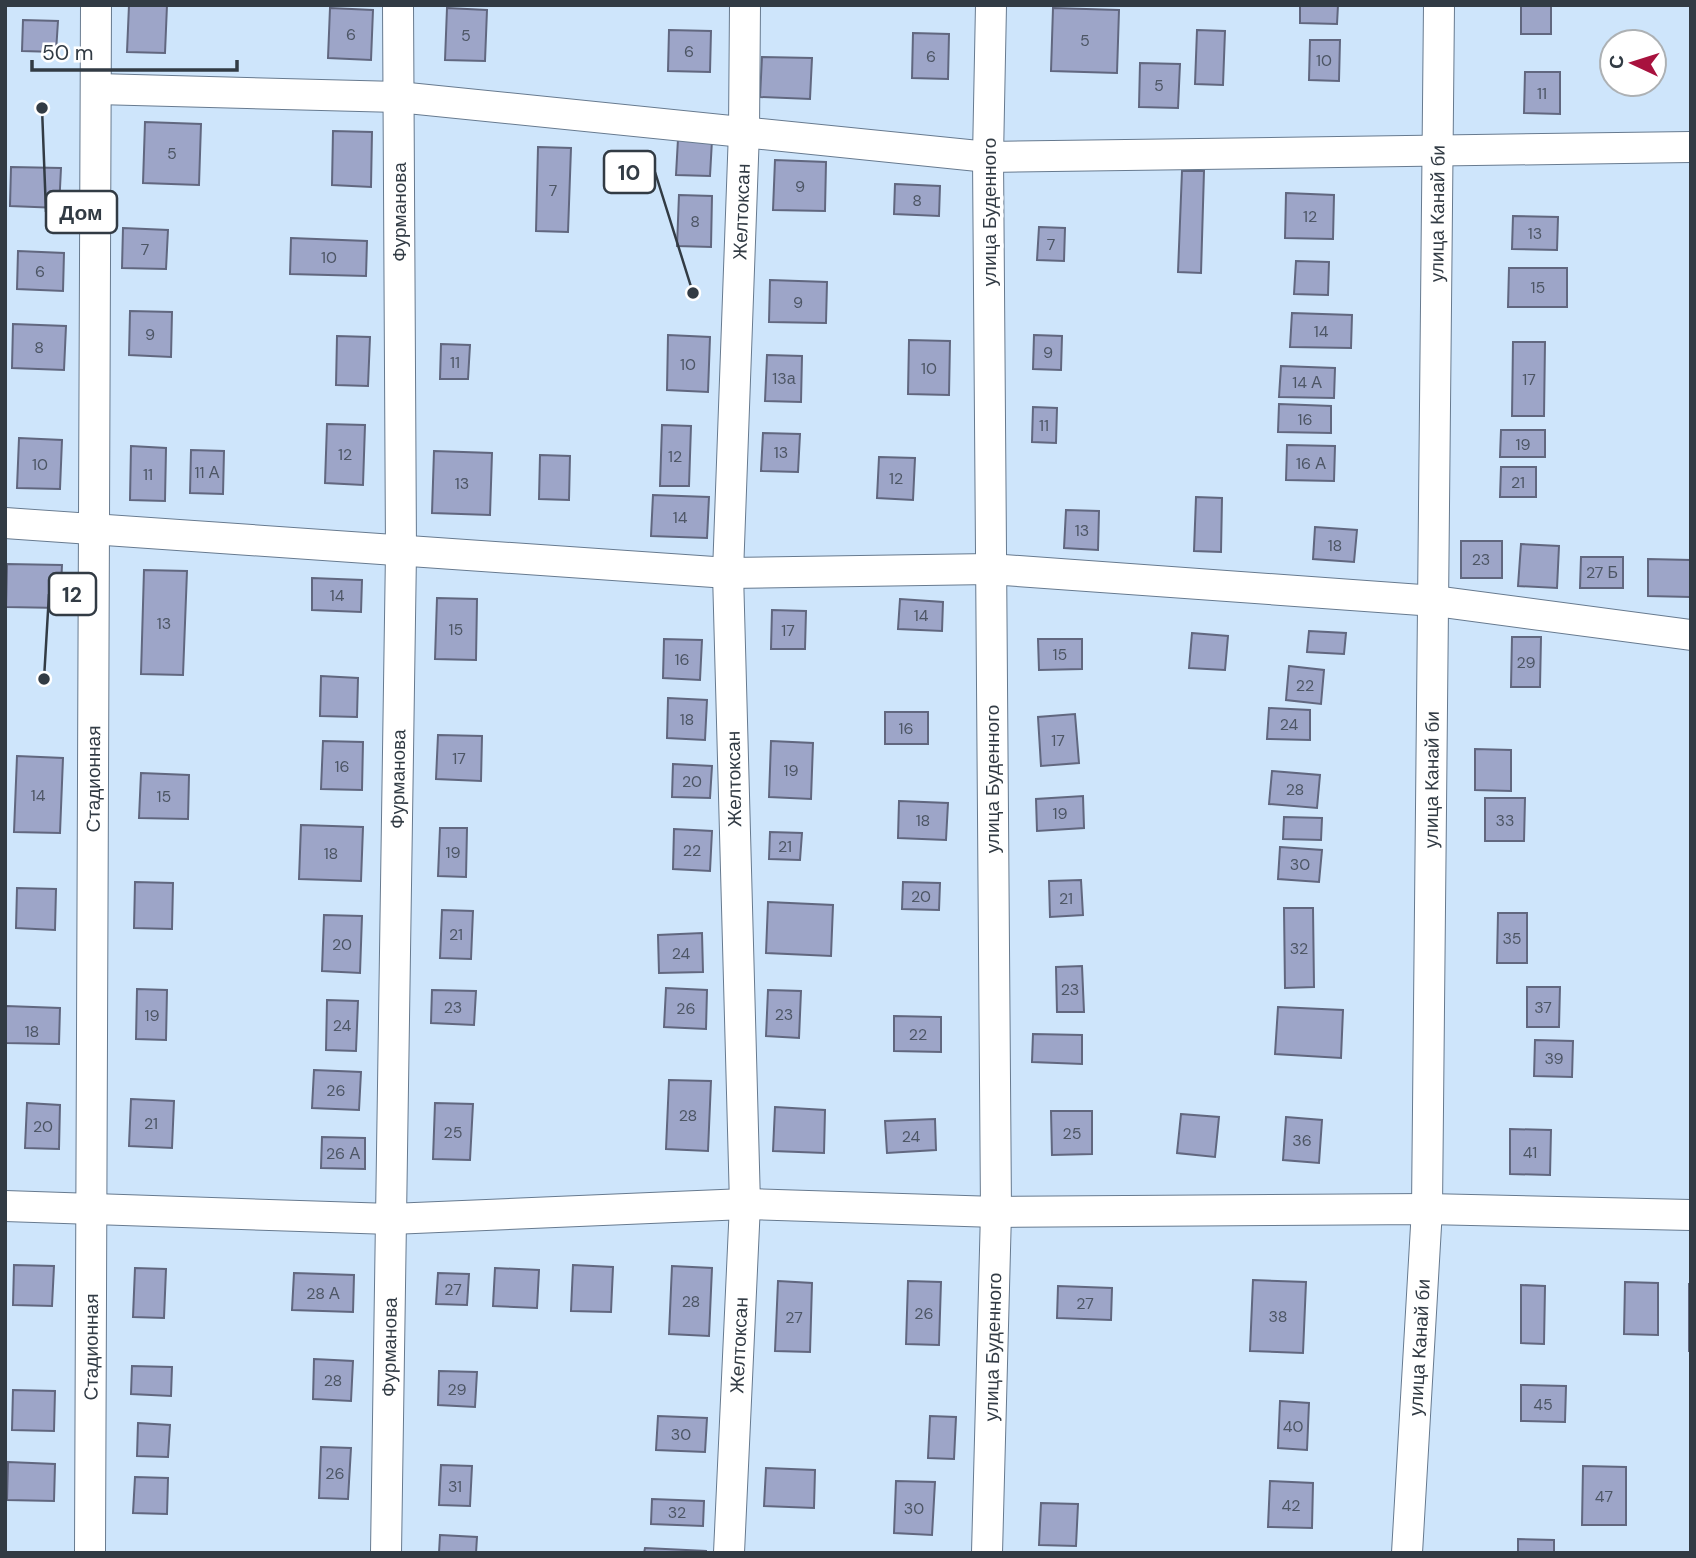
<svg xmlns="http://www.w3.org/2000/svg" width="1696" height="1558" viewBox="0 0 1696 1558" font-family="'DM Sans',sans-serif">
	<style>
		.building { fill: #9da5c8; stroke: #61677f; stroke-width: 2 }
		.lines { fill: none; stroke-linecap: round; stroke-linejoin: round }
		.minor-casing { stroke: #677a8f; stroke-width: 32 }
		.minor { stroke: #fff; stroke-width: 30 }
		.labels { text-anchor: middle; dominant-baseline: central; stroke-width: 7; stroke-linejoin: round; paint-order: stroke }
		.number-label { font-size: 16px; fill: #4d5665 }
		.street-label { font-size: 19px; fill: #323b44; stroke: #fff }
		.leader { fill: none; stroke: #323b44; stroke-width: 2.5 }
		.callout-dot { fill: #323b44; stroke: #fff; stroke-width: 2.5 }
		.callout { fill: #fff; stroke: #323b44; stroke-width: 2.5 }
		.callout-label { font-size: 21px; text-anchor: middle; font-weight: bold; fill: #323b44 }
	</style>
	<rect width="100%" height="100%" fill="#cee5fb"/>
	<g class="building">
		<path d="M 129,5 L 167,5 L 165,53 L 127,52 Z"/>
		<path d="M 1300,5 L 1338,5 L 1337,24 L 1300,23 Z"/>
		<rect x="1521" y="5" width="30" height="29"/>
		<path d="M 330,8 L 373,10 L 371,60 L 328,58 Z"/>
		<path d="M 447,8 L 487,10 L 485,61 L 445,60 Z"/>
		<path d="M 1053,8 L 1119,10 L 1117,73 L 1051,71 Z"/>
		<path d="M 23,20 L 58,21 L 56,52 L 22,51 Z"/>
		<path d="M 669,30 L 711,31 L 710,72 L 668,71 Z"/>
		<path d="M 1197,30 L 1225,31 L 1223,85 L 1195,84 Z"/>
		<path d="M 913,33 L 949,34 L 948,79 L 912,78 Z"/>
		<path d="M 1310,40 L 1340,40 L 1339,81 L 1309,80 Z"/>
		<path d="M 762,57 L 812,58 L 810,99 L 760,97 Z"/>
		<path d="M 1140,63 L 1180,64 L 1178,108 L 1139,107 Z"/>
		<path d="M 1525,72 L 1560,72 L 1560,114 L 1524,113 Z"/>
		<path d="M 145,122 L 201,124 L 199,185 L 143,183 Z"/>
		<path d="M 333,131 L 372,132 L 371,187 L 332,185 Z"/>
		<path d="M 678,139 L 712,140 L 710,176 L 676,175 Z"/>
		<path d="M 538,147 L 571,148 L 568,232 L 536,231 Z"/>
		<path d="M 775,160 L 826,162 L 825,211 L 773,210 Z"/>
		<path d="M 11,167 L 61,168 L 59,208 L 10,206 Z"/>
		<path d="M 1182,171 L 1204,171 L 1201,273 L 1178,272 Z"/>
		<path d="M 895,184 L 940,186 L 939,216 L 894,214 Z"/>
		<path d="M 1286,193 L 1334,195 L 1333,239 L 1285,238 Z"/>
		<path d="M 679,195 L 712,196 L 711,247 L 677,246 Z"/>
		<path d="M 1513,216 L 1558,217 L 1557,250 L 1512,249 Z"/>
		<path d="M 1039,227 L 1065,228 L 1064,261 L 1037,260 Z"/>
		<path d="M 123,228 L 168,230 L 166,269 L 122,268 Z"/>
		<path d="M 291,238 L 367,241 L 366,276 L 290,274 Z"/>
		<path d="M 18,251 L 64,253 L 63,291 L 17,289 Z"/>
		<path d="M 1296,261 L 1329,262 L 1328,295 L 1294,294 Z"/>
		<path d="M 1509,268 L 1567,268 L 1567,307 L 1508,307 Z"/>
		<path d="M 770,280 L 827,282 L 826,323 L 769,322 Z"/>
		<path d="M 130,311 L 172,312 L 171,357 L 129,355 Z"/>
		<path d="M 1292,313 L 1352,315 L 1351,348 L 1290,347 Z"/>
		<path d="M 13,324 L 66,326 L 64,370 L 12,368 Z"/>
		<path d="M 668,335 L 710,337 L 708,392 L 667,390 Z"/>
		<path d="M 1034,335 L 1062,336 L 1061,370 L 1033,369 Z"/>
		<path d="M 337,336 L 370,337 L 368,386 L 336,385 Z"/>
		<path d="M 909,340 L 950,341 L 949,395 L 908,394 Z"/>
		<path d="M 1513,342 L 1545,342 L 1544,416 L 1512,416 Z"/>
		<path d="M 441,344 L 470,345 L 468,379 L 440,379 Z"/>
		<path d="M 767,355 L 802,356 L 801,402 L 765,401 Z"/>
		<path d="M 1281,366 L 1335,368 L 1334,398 L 1279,397 Z"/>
		<path d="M 1279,404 L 1331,406 L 1331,433 L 1278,432 Z"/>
		<path d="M 1033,407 L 1057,408 L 1056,443 L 1032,442 Z"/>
		<path d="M 327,424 L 365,425 L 363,485 L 325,483 Z"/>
		<path d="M 662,425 L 691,426 L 689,486 L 660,486 Z"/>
		<path d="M 1501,430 L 1545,430 L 1545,457 L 1500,457 Z"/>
		<path d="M 763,433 L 800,434 L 798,472 L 761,471 Z"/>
		<path d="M 19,438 L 62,440 L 60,489 L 17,488 Z"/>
		<path d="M 1287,445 L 1335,446 L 1334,481 L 1286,480 Z"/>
		<path d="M 131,446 L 166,448 L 165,501 L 130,500 Z"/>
		<path d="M 191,450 L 224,451 L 223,494 L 190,493 Z"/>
		<path d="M 434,451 L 492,453 L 490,515 L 432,513 Z"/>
		<path d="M 540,455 L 570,456 L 569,500 L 539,499 Z"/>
		<path d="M 879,457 L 915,458 L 913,500 L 877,498 Z"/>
		<path d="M 1501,467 L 1536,467 L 1536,497 L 1500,497 Z"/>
		<path d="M 653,495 L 709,497 L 707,538 L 651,536 Z"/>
		<path d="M 1196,497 L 1222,498 L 1221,552 L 1194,551 Z"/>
		<path d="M 1066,510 L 1099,511 L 1098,550 L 1064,548 Z"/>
		<path d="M 1315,527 L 1357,530 L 1354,562 L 1313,559 Z"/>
		<rect x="1461" y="541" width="41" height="37"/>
		<path d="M 1521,544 L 1559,546 L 1557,588 L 1518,586 Z"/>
		<path d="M 1581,557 L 1623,557 L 1623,588 L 1580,588 Z"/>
		<path d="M 1648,559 L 1691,560 L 1690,597 L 1648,596 Z"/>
		<path d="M 7,564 L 62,565 L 60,608 L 6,607 Z"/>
		<path d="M 144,570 L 187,571 L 183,675 L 141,674 Z"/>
		<path d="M 312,578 L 362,580 L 361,612 L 312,610 Z"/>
		<path d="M 437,598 L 477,599 L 476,660 L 435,659 Z"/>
		<path d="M 900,599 L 943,602 L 942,631 L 898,629 Z"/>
		<path d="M 772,610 L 806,611 L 805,649 L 771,649 Z"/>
		<path d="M 1309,631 L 1346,633 L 1344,654 L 1307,652 Z"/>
		<path d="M 1192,633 L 1228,636 L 1225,670 L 1189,668 Z"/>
		<path d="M 1512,637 L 1541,637 L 1540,687 L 1511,687 Z"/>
		<path d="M 664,639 L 702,640 L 700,680 L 663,678 Z"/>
		<path d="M 1038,639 L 1082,639 L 1082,669 L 1039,670 Z"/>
		<path d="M 1289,666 L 1324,670 L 1321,704 L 1286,700 Z"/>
		<path d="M 321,676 L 358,678 L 357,717 L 320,716 Z"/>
		<path d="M 668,698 L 707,700 L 705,740 L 667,738 Z"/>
		<path d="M 1269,708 L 1310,710 L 1310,740 L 1267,739 Z"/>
		<rect x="885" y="712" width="43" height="32"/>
		<path d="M 1075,714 L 1079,763 L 1041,766 L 1038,717 Z"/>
		<path d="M 438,735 L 482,736 L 481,781 L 436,779 Z"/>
		<path d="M 323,741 L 363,742 L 362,790 L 321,789 Z"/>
		<path d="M 771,741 L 813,743 L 811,799 L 769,797 Z"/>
		<path d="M 1475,749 L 1511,750 L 1511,791 L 1475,790 Z"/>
		<path d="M 17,756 L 63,758 L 60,833 L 14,832 Z"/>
		<path d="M 673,764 L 712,766 L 710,798 L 672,797 Z"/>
		<path d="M 1272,771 L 1320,775 L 1317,808 L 1269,804 Z"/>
		<path d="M 141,773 L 189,775 L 188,819 L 139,818 Z"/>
		<path d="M 1083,796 L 1084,828 L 1037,831 L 1036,799 Z"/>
		<path d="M 1485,798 L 1525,798 L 1524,841 L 1485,841 Z"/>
		<path d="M 899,801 L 948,803 L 946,840 L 898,838 Z"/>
		<path d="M 1284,817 L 1322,818 L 1321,840 L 1283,839 Z"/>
		<path d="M 301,825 L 363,827 L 361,881 L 299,879 Z"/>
		<path d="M 440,828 L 467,828 L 466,877 L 438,876 Z"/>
		<path d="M 674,829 L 712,831 L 710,871 L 673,869 Z"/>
		<path d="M 770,832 L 802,833 L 800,860 L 769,859 Z"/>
		<path d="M 1280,847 L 1322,850 L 1319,882 L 1278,879 Z"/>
		<path d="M 1081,880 L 1083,915 L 1050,917 L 1049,881 Z"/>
		<path d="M 135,882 L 173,883 L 172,929 L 134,928 Z"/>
		<path d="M 903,882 L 940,883 L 939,910 L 902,909 Z"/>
		<path d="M 17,888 L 56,889 L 55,930 L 16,928 Z"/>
		<path d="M 768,902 L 833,905 L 831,956 L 766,953 Z"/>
		<path d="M 1284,908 L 1313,908 L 1314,987 L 1285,988 Z"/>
		<path d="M 442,910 L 473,911 L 471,959 L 440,958 Z"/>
		<path d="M 1498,913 L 1527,913 L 1527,963 L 1497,963 Z"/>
		<path d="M 324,915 L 362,916 L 360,973 L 322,971 Z"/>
		<path d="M 702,933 L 703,972 L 659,973 L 658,935 Z"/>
		<path d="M 1082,966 L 1084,1012 L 1057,1012 L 1056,967 Z"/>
		<path d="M 1527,987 L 1560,987 L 1559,1027 L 1527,1027 Z"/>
		<path d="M 666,988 L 707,990 L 706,1029 L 664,1027 Z"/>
		<path d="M 137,989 L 167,990 L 166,1040 L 136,1039 Z"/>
		<path d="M 432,990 L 476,991 L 474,1025 L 431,1023 Z"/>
		<path d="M 768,990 L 801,991 L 799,1038 L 766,1036 Z"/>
		<path d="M 327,1000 L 358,1001 L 356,1051 L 326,1050 Z"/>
		<path d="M 6,1006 L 60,1008 L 59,1044 L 5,1043 Z"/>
		<path d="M 1278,1007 L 1343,1010 L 1341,1058 L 1275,1054 Z"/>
		<path d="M 894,1016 L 941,1017 L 941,1052 L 894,1051 Z"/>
		<path d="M 1033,1034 L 1082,1035 L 1082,1064 L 1032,1062 Z"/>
		<path d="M 1535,1040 L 1573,1041 L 1572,1077 L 1534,1076 Z"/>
		<path d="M 314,1070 L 361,1072 L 359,1110 L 312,1108 Z"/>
		<path d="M 669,1080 L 711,1081 L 708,1151 L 666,1149 Z"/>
		<path d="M 131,1099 L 174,1101 L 172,1148 L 129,1146 Z"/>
		<path d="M 27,1103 L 60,1105 L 59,1149 L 25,1148 Z"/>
		<path d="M 435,1103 L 473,1104 L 470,1160 L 433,1159 Z"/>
		<path d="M 775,1107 L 825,1110 L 824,1153 L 773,1151 Z"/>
		<path d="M 1051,1111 L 1092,1111 L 1092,1154 L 1052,1155 Z"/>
		<path d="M 1181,1114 L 1219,1117 L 1215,1157 L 1177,1153 Z"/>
		<path d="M 1286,1117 L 1322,1120 L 1319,1163 L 1283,1160 Z"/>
		<path d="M 935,1119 L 936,1150 L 887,1153 L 885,1121 Z"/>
		<path d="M 1510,1129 L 1551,1130 L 1550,1175 L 1510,1174 Z"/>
		<path d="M 322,1137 L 365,1138 L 365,1169 L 321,1168 Z"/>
		<path d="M 14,1265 L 54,1266 L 52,1306 L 13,1305 Z"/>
		<path d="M 573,1265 L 613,1267 L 611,1312 L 571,1311 Z"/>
		<path d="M 672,1266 L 712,1268 L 709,1336 L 669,1334 Z"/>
		<path d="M 135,1268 L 166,1269 L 164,1318 L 133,1317 Z"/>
		<path d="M 495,1268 L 539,1270 L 537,1308 L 493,1306 Z"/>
		<path d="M 294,1273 L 354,1275 L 353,1312 L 292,1310 Z"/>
		<path d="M 438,1273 L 469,1274 L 467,1305 L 436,1304 Z"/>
		<path d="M 1253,1280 L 1306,1282 L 1303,1353 L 1250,1351 Z"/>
		<path d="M 778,1281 L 812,1283 L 810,1352 L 775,1351 Z"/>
		<path d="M 908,1281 L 941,1282 L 939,1345 L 906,1344 Z"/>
		<path d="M 1625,1282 L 1658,1283 L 1658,1335 L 1624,1334 Z"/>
		<rect x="1689" y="1284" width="2" height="67"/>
		<path d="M 1521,1285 L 1545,1286 L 1544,1344 L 1521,1343 Z"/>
		<path d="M 1058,1286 L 1112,1288 L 1111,1320 L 1057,1318 Z"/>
		<path d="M 314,1359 L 353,1361 L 351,1401 L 313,1399 Z"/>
		<path d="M 132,1366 L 172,1367 L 171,1396 L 131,1394 Z"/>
		<path d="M 439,1371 L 477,1372 L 475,1407 L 438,1405 Z"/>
		<path d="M 1521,1385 L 1566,1386 L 1565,1422 L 1521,1421 Z"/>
		<path d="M 13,1390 L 55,1391 L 54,1431 L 12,1430 Z"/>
		<path d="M 1280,1401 L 1309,1403 L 1307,1450 L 1278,1448 Z"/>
		<path d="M 658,1416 L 707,1418 L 705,1452 L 656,1450 Z"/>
		<path d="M 930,1416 L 956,1417 L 954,1459 L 928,1458 Z"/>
		<path d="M 138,1423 L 170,1425 L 168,1457 L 137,1456 Z"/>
		<path d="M 321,1447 L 351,1448 L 348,1499 L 319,1498 Z"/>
		<path d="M 8,1462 L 55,1464 L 54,1501 L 7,1500 Z"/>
		<path d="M 441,1465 L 472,1466 L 470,1506 L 439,1505 Z"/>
		<path d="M 1583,1466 L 1626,1467 L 1626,1525 L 1582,1525 Z"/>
		<path d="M 766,1468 L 815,1470 L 814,1508 L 764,1506 Z"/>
		<path d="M 135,1477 L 168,1478 L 167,1514 L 133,1513 Z"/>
		<path d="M 896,1481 L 935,1482 L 932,1535 L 894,1533 Z"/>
		<path d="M 1270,1481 L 1313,1483 L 1312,1528 L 1268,1527 Z"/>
		<path d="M 652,1499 L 704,1501 L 703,1526 L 651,1524 Z"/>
		<path d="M 1041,1503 L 1078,1504 L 1076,1546 L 1039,1545 Z"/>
		<path d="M 440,1535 L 477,1537 L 476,1553 L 439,1553 Z"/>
		<path d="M 1518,1539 L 1554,1540 L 1554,1553 L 1518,1553 Z"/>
		<path d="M 645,1548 L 706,1551 L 706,1553 L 644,1553 Z"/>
	</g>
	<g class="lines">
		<g class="minor-casing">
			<g id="minor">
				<path d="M 97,89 L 398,97 L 988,157 L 1691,147"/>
				<path d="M 5,523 L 728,573 L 990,569 L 1435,601 L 1691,635"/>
				<path d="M 5,1206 L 391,1219 L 745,1204 L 996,1212 L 1427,1209 L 1691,1215"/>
				<path id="s1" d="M 90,1553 L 96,5"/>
				<path id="s2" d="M 386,1553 L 401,552 L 398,5"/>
				<path id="s3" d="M 729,1553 L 745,1204 L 728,573 L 744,131 L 745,5"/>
				<path id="s4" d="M 987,1553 L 996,1212 L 988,157 L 991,5"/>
				<path id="s5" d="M 1407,1553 L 1427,1209 L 1439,5"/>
			</g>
		</g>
		<use href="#minor" class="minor"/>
	</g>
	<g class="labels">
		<g class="number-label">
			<text x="351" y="34">6</text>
			<text x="466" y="35">5</text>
			<text x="1085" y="40">5</text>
			<text x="689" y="51">6</text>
			<text x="931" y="56">6</text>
			<text x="1324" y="60">10</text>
			<text x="1159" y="85">5</text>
			<text x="1542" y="93">11</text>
			<text x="172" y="153">5</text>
			<text x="800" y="186">9</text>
			<text x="553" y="190">7</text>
			<text x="917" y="200">8</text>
			<text x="1310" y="216">12</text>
			<text x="695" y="221">8</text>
			<text x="1535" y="233">13</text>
			<text x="1051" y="244">7</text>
			<text x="145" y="249">7</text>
			<text x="329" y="257">10</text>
			<text x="40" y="271">6</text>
			<text x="1538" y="287">15</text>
			<text x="798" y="302">9</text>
			<text x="1321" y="331">14</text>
			<text x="150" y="334">9</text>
			<text x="39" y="347">8</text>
			<text x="1048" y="352">9</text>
			<text x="455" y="362">11</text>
			<text x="688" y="364">10</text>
			<text x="929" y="368">10</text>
			<text x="784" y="378">13а</text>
			<text x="1529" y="379">17</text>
			<text x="1307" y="382">14 А</text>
			<text x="1305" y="419">16</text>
			<text x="1044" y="425">11</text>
			<text x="1523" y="444">19</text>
			<text x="781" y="452">13</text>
			<text x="345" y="454">12</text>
			<text x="675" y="456">12</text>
			<text x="1311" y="463">16 А</text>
			<text x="40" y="464">10</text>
			<text x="207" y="472">11 А</text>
			<text x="148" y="474">11</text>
			<text x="896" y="478">12</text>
			<text x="1518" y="482">21</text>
			<text x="462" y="483">13</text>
			<text x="680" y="517">14</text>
			<text x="1082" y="530">13</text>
			<text x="1335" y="545">18</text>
			<text x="1481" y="559">23</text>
			<text x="1602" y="572">27 Б</text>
			<text x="337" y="595">14</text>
			<text x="921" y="615">14</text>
			<text x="164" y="623">13</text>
			<text x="456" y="629">15</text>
			<text x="788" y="630">17</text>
			<text x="1060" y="654">15</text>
			<text x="682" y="659">16</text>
			<text x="1526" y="662">29</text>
			<text x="1305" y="685">22</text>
			<text x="687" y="719">18</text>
			<text x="1289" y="724">24</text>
			<text x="906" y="728">16</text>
			<text x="1058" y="740">17</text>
			<text x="459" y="758">17</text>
			<text x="342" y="766">16</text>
			<text x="791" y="770">19</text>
			<text x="692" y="781">20</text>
			<text x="1295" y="789">28</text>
			<text x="38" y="795">14</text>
			<text x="164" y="796">15</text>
			<text x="1060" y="813">19</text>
			<text x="923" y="820">18</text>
			<text x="1505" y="820">33</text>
			<text x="785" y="846">21</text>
			<text x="692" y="850">22</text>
			<text x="453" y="852">19</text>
			<text x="331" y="853">18</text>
			<text x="1300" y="864">30</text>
			<text x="921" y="896">20</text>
			<text x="1066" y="898">21</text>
			<text x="456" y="934">21</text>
			<text x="1512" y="938">35</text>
			<text x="342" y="944">20</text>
			<text x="1299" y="948">32</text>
			<text x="681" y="953">24</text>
			<text x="1070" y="989">23</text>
			<text x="453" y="1007">23</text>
			<text x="1543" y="1007">37</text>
			<text x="686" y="1008">26</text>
			<text x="784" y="1014">23</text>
			<text x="152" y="1015">19</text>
			<text x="342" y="1025">24</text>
			<text x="32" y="1031">18</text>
			<text x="918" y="1034">22</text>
			<text x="1554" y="1058">39</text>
			<text x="336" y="1090">26</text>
			<text x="688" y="1115">28</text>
			<text x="151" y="1123">21</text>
			<text x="43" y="1126">20</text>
			<text x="453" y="1132">25</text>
			<text x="1072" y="1133">25</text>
			<text x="911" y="1136">24</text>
			<text x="1302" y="1140">36</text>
			<text x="1530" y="1152">41</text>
			<text x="343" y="1153">26 А</text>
			<text x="453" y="1289">27</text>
			<text x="323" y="1293">28 А</text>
			<text x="691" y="1301">28</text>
			<text x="1085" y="1303">27</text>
			<text x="924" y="1313">26</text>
			<text x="1278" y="1316">38</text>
			<text x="794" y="1317">27</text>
			<text x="333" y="1380">28</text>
			<text x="457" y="1389">29</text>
			<text x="1543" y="1404">45</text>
			<text x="1293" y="1426">40</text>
			<text x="681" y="1434">30</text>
			<text x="335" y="1473">26</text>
			<text x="455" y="1486">31</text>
			<text x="1604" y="1496">47</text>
			<text x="1291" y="1505">42</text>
			<text x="914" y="1508">30</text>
			<text x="677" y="1512">32</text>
		</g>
		<g class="street-label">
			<text transform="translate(399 212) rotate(-90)">Фурманова</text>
			<text stroke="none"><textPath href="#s3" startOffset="1342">Желтоксан</textPath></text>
			<text transform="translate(989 212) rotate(-90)">улица Буденного</text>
			<text stroke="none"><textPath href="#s5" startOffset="1340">улица Канай би</textPath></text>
			<text stroke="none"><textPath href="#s1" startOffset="774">Стадионная</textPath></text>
			<text stroke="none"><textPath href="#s2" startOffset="774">Фурманова</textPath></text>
			<text transform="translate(734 779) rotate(-91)">Желтоксан</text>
			<text transform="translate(992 779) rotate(-90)">улица Буденного</text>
			<text stroke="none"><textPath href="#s5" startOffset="774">улица Канай би</textPath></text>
			<text stroke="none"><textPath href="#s1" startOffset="206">Стадионная</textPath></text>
			<text stroke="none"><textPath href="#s2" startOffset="206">Фурманова</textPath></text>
			<text stroke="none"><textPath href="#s3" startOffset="208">Желтоксан</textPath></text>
			<text stroke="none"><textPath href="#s4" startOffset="206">улица Буденного</textPath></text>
			<text stroke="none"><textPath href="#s5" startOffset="206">улица Канай би</textPath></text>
		</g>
	</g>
	<path class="leader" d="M693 293L655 172M42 108L46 212M44 679L49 594"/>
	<g class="callout-dot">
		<circle cx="693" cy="293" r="7"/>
		<circle cx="42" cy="108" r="7"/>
		<circle cx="44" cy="679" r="7"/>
	</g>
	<g class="callout">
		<rect x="604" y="151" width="51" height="42" rx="7"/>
		<rect x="46" y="191" width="71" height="42" rx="7"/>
		<rect x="49" y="573" width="47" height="42" rx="7"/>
	</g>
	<g class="callout-label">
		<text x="629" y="180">10</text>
		<text x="81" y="220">Дом</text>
		<text x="72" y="602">12</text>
	</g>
	<rect width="1696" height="1558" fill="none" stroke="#323b44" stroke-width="14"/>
	<g transform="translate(1633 63) rotate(274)"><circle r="33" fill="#ffffff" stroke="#adb1b4" stroke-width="2"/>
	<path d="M0-5L12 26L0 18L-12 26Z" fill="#a8123e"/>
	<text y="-10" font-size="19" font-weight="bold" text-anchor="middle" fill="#323b44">С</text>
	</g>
	<path d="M32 60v10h205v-10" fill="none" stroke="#323b44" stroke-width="3.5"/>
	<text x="42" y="60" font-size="21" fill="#323b44" stroke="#ffffff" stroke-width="5" paint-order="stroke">50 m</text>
</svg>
